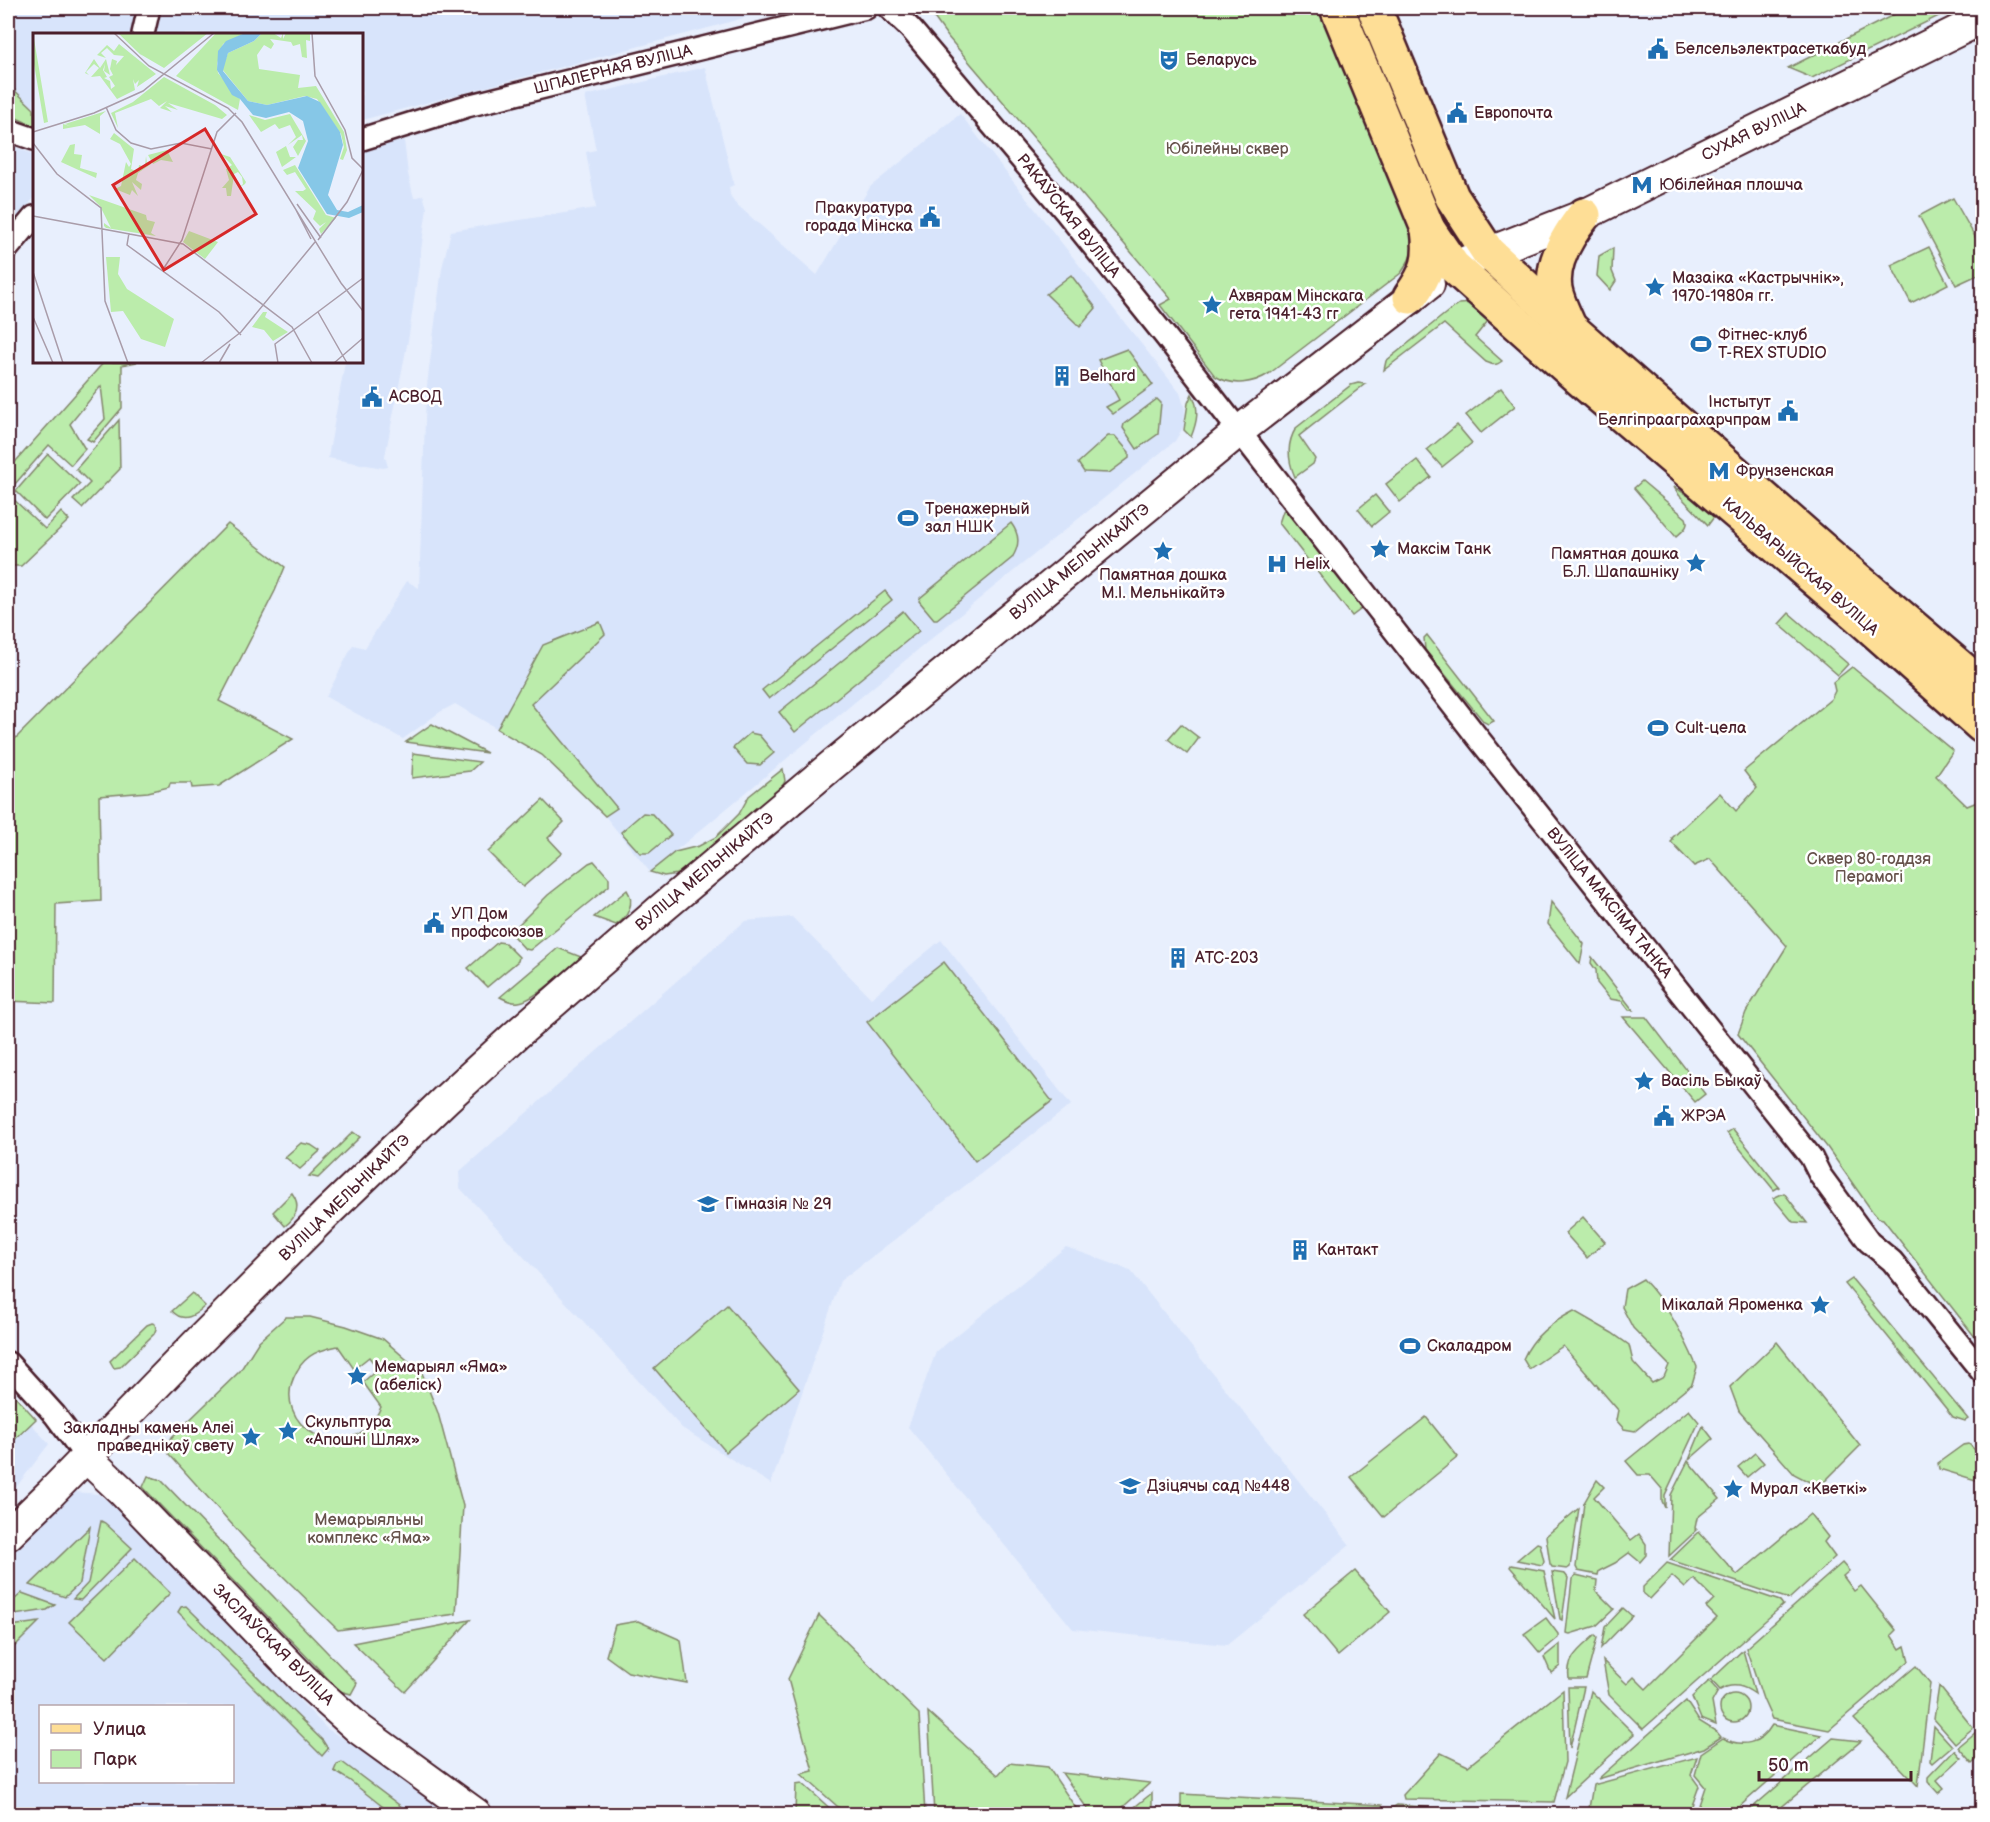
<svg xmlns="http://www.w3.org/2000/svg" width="1990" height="1822" viewBox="0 0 1990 1822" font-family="'Balsamiq Sans',sans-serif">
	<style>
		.built { fill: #d8e4fb; fill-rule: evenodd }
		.green { fill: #bbecab; stroke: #82866b; stroke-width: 1.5; fill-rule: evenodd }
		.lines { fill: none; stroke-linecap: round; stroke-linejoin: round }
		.minor-casing { stroke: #4a1f2b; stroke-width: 26 }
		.secondary-casing { stroke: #4a1f2b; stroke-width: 34 }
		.primary-casing { stroke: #4a1f2b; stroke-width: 38 }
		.minor { stroke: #fff; stroke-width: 21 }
		.secondary { stroke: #fff; stroke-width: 30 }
		.primary { stroke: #fede96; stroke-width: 33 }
		.labels { text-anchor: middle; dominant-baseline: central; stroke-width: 5; stroke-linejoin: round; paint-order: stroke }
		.poi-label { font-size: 16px; fill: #4a1f2b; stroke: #fff; text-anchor: start }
		.street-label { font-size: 16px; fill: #4a1f2b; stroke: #fff }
		.park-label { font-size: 16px; fill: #66524b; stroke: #fff }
		.inset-road { fill: none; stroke: #a99ca9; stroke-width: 1.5 }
		.view { fill: #d62828; fill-opacity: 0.15; stroke: #d62828; stroke-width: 3 }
		.inset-edge { fill: none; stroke: #4a1f2b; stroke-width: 3 }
	</style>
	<rect width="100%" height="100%" fill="#e8effd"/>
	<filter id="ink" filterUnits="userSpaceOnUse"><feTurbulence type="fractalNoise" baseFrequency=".0167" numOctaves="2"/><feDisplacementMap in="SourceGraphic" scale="12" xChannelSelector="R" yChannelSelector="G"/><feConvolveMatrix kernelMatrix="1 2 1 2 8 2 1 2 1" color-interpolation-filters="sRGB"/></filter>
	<g filter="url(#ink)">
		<g class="built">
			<path d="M 8,8 L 778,8 L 712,27 L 362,120 L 362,34 L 34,34 L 34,107 L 8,94 Z"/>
			<path d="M 705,67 L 734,185 L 729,187 L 730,195 L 735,203 L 817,275 L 870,187 L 960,114 L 1180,393 L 1185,409 L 1184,426 L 1175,441 L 984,595 L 650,872 L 605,816 L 542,755 L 455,704 L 440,712 L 403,739 L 326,697 L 353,645 L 365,648 L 407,581 L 419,588 L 426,393 L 442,268 L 451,231 L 596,208 L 586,152 L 596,150 L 585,96 Z"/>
			<path d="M 404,140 L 408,174 L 414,198 L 423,195 L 427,208 L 409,335 L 385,456 L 388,467 L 383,468 L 328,458 L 345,362 L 362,362 L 362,150 Z"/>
			<path d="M 8,144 L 32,154 L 34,156 L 34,198 L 8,229 Z"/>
			<path d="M 792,917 L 871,998 L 941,940 L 1071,1105 L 840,1281 L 771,1484 L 682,1428 L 460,1188 L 459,1172 L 745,921 Z"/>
			<path d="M 1066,1247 L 1130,1270 L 1350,1545 L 1227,1645 L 1073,1629 L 908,1427 L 936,1352 Z"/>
			<path d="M 8,1397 L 49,1444 L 17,1486 L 8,1494 Z"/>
			<path d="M 76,1492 L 98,1494 L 118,1508 L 137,1530 L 326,1728 L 465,1814 L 8,1814 L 8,1556 L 65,1499 ZM 40,1706 L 232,1706 L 232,1782 L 40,1782 Z"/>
		</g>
		<g class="green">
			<path d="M 927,8 L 1322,8 L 1415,235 C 1414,251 1410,260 1401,273 L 1270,373 C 1253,384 1233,387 1215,376 L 1160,305 L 1171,299 L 948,37 Z"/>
			<path d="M 1907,8 L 1942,8 L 1945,13 L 1812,78 L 1788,68 Z"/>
			<path d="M 8,84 L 34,109 L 34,126 L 8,114 Z"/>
			<path d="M 1953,198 L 1982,249 L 1982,273 L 1956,285 L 1919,216 Z"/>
			<path d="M 1929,247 L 1948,284 L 1911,303 L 1891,265 Z"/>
			<path d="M 1613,248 L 1612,271 L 1616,281 L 1610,290 L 1597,276 L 1599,256 Z"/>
			<path d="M 1071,275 L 1096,308 L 1080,327 L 1046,294 Z"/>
			<path d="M 1473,303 L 1492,316 L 1475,337 L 1502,361 C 1496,366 1493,365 1486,362 L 1444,324 L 1384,370 L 1386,361 L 1450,310 L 1459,304 Z"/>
			<path d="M 1127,349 L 1153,385 L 1113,414 L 1106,407 L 1119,400 L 1098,360 Z"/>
			<path d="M 104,362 L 137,362 L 122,365 L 122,408 L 93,442 L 87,439 L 105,419 L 101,386 L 70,424 L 85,449 L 71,465 L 49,445 L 8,492 L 8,470 Z"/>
			<path d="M 1358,383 L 1365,384 L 1299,436 L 1315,459 L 1313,464 L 1295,477 C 1288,461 1286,444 1296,428 L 1351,385 Z"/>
			<path d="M 1501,388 L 1515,406 L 1481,433 L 1466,415 Z"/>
			<path d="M 1192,394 C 1200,409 1197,422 1191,437 L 1184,430 L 1188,403 Z"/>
			<path d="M 1157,399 L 1161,403 L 1158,434 L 1137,449 L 1123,428 L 1124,424 Z"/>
			<path d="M 119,420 L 120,469 L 82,508 L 73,500 L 90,483 L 76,469 Z"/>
			<path d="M 1457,425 L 1472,443 L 1442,467 L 1427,450 Z"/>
			<path d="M 1108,436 L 1115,436 L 1129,452 L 1129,458 L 1109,473 L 1084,472 L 1078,463 Z"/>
			<path d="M 48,454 L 80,484 L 45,520 L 16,491 Z"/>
			<path d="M 1417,460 L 1431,477 L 1400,502 L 1386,484 Z"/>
			<path d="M 1642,481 L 1686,518 C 1690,527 1682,531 1676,537 L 1634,488 Z"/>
			<path d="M 1674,487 L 1717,513 L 1708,525 L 1679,495 Z"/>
			<path d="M 8,494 L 45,529 L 61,512 L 69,520 L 21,566 L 8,566 Z"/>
			<path d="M 1375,495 L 1389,512 L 1372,526 L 1358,509 Z"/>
			<path d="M 1288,506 L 1365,606 L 1352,616 L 1279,523 L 1283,511 Z"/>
			<path d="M 1011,523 C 1020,535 1020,545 1012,558 L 937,619 L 934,619 L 919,601 L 920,598 Z"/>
			<path d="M 228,524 L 285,567 L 275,591 L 219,701 L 293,739 L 219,786 L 192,788 L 191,783 L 170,783 L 169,787 L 148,792 L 99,796 L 101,901 L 56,904 L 55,1003 L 8,1001 L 8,746 Z"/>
			<path d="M 885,591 L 892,600 L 769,699 L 762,690 Z"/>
			<path d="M 903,611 L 919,631 L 795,732 L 779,712 Z"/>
			<path d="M 1789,613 L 1848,664 L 1838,675 L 1779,624 Z"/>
			<path d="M 600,622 L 605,634 L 531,704 L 617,808 L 605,816 L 542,755 L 497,729 L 543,645 Z"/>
			<path d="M 1427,635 L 1494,721 L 1488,724 L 1484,722 L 1425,650 L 1424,638 Z"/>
			<path d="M 1852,667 L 1953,751 L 1936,776 L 1967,806 L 1982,800 L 1982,1346 L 1883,1219 L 1878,1218 L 1872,1211 L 1827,1147 L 1738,1034 L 1746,1012 L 1787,946 L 1710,859 L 1694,866 L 1671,842 L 1673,840 L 1672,838 L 1720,793 L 1736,811 L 1757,788 L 1744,771 L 1831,699 L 1835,691 L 1833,682 Z"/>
			<path d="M 432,724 L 487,753 L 406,742 Z"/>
			<path d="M 1181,724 L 1199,738 L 1187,754 L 1168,739 Z"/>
			<path d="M 750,733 L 759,735 L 774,753 L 760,765 L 747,764 L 733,748 Z"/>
			<path d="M 413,753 L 480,762 L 470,771 L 412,778 Z"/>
			<path d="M 783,769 L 785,781 L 781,789 L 678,874 L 664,876 L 650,872 L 675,852 L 699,846 L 716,837 L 739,814 L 749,796 Z"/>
			<path d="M 543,800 L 564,822 L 548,838 L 562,853 L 523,887 L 488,852 Z"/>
			<path d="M 643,813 L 652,814 L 671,835 L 649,853 L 640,853 L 621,832 Z"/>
			<path d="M 594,861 L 609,878 L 609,886 L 530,950 L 525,949 L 512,935 L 512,931 L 548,895 L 589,863 Z"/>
			<path d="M 627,890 C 636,903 627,918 616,925 L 594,917 Z"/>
			<path d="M 1551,902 L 1584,944 L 1580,964 L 1548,924 Z"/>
			<path d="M 498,942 L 505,943 L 519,957 L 518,961 L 487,987 L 468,968 Z"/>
			<path d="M 558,948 L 581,957 C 568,968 535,1000 519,1002 C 512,1003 506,1000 500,997 Z"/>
			<path d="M 1592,957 L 1633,1010 L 1629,1010 L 1622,1001 L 1610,999 L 1597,983 L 1596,970 L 1591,963 Z"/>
			<path d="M 944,962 L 1052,1101 L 975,1161 L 867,1022 Z"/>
			<path d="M 1623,1017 L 1646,1017 L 1705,1094 L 1695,1102 Z"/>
			<path d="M 1733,1129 L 1779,1187 L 1774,1190 L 1727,1133 Z"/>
			<path d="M 353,1132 L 360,1137 L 318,1178 L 309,1176 Z"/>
			<path d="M 301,1143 L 311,1145 L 320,1151 L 300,1169 L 285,1157 Z"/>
			<path d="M 292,1193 C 301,1205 297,1217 285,1226 L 273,1212 Z"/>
			<path d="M 1784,1193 L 1807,1223 L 1793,1222 L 1773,1198 Z"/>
			<path d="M 1583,1217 L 1605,1242 L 1587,1258 L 1565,1233 Z"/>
			<path d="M 1643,1279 C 1666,1303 1684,1336 1697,1367 L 1692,1384 L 1635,1431 L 1624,1429 L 1616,1420 L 1618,1410 L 1563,1346 L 1529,1369 L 1523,1359 C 1533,1336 1551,1323 1574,1311 L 1612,1333 L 1629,1345 L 1633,1362 L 1652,1383 L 1664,1377 L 1669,1365 L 1633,1328 L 1622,1307 L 1625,1289 Z"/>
			<path d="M 1852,1279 L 1968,1419 L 1965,1421 L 1953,1417 L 1845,1284 Z"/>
			<path d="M 192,1293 L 205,1306 C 195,1315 184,1324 172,1311 Z"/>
			<path d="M 727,1305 L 799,1389 L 726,1452 L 654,1368 Z"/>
			<path d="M 286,1317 L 310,1317 L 346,1326 L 383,1339 L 422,1373 L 438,1413 L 463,1506 L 456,1614 L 338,1630 L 246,1540 L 168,1453 L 168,1445 L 172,1437 L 240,1371 L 259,1341 ZM 338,1346 L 354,1369 L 369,1357 L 378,1369 L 363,1382 L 381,1407 C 350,1475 265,1425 297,1371 C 306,1354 320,1350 338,1346 Z"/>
			<path d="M 152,1323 L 155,1324 L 156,1329 L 154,1334 L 120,1367 L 114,1368 L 110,1361 L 113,1358 L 147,1325 Z"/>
			<path d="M 1777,1342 L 1860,1446 L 1819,1487 L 1794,1474 L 1739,1411 L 1730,1387 Z"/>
			<path d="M 8,1388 L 36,1419 L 8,1446 Z"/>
			<path d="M 1689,1410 L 1699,1422 L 1665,1495 L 1665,1508 L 1662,1501 L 1662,1489 L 1650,1475 L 1638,1475 L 1626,1461 Z"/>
			<path d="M 1426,1417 L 1458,1457 L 1384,1517 L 1351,1477 Z"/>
			<path d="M 1703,1426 L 1713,1439 L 1689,1460 Z"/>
			<path d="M 1969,1444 L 1977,1452 L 1979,1481 L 1939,1469 L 1938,1463 L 1963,1445 Z"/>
			<path d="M 1755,1453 L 1764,1463 L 1747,1477 L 1738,1467 Z"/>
			<path d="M 1688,1461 L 1720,1499 L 1697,1518 L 1695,1528 L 1697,1530 L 1669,1556 L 1671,1495 Z"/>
			<path d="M 148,1476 L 161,1480 L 357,1683 L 351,1694 L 340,1691 L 156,1501 L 143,1487 Z"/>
			<path d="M 1597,1480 L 1604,1487 L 1594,1497 L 1631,1540 L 1639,1534 L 1646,1544 L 1646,1555 L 1640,1562 L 1629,1553 L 1615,1563 L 1599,1571 L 1598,1575 L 1578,1571 L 1576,1567 L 1584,1503 Z"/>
			<path d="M 1579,1508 L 1570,1567 L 1567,1569 L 1552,1567 L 1550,1564 L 1546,1536 Z"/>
			<path d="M 1810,1514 L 1828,1537 L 1824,1542 L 1835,1557 L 1789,1599 L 1670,1560 L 1699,1532 L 1737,1575 Z"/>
			<path d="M 101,1521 L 105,1523 L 132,1548 L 81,1600 L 73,1599 L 88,1583 Z"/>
			<path d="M 90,1527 L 80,1583 L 65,1597 L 30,1585 Z"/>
			<path d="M 1537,1543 L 1540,1544 L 1544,1561 L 1542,1565 L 1517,1560 Z"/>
			<path d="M 135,1558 L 170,1593 L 107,1658 L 69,1622 Z"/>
			<path d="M 1667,1563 L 1780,1601 L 1783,1605 L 1643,1729 L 1609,1695 L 1603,1661 L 1627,1684 L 1634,1677 L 1646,1689 L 1717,1618 L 1706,1607 L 1714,1599 L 1694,1579 L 1685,1588 L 1672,1576 L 1650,1599 L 1643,1593 L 1643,1587 Z"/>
			<path d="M 1842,1563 L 1849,1571 L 1843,1576 L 1854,1591 L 1861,1586 L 1896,1630 L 1891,1635 L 1900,1649 L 1905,1646 L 1909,1661 L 1829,1730 L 1772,1719 L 1763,1699 L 1746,1648 Z"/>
			<path d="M 1511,1565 L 1544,1571 L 1555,1619 L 1510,1567 Z"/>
			<path d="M 1355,1571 L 1390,1612 L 1338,1656 L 1303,1614 Z"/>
			<path d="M 1552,1572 L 1565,1574 L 1568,1578 L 1562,1620 L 1560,1619 Z"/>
			<path d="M 1576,1575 L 1597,1580 L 1596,1591 L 1614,1609 L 1596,1626 L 1570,1634 L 1566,1633 L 1572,1579 Z"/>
			<path d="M 22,1593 L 55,1605 L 47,1610 L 8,1616 L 8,1605 Z"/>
			<path d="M 186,1606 L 323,1741 L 328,1749 L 322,1756 L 178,1612 L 181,1607 Z"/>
			<path d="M 1623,1608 L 1632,1616 L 1601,1648 L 1605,1627 Z"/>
			<path d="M 819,1615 L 919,1714 L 925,1814 L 846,1814 L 801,1774 L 813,1771 L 788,1679 Z"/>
			<path d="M 1546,1618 L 1558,1634 L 1558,1638 L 1540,1653 L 1524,1634 Z"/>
			<path d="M 470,1620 L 405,1692 L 353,1643 Z"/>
			<path d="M 638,1621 L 681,1640 L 687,1683 L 628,1672 L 606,1656 L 615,1625 Z"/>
			<path d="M 39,1622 L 8,1653 L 8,1630 L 11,1626 Z"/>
			<path d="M 1595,1635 L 1597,1638 L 1586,1679 L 1569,1679 C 1566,1657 1580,1649 1595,1635 Z"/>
			<path d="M 1560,1644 L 1560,1666 L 1551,1673 L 1544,1657 Z"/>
			<path d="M 1743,1650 L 1755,1694 C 1744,1686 1733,1682 1720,1690 L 1711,1680 Z"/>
			<path d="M 1916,1666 L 1930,1683 L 1918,1786 L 1854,1719 Z"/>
			<path d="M 1709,1681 L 1718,1691 L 1712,1702 L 1716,1725 L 1701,1719 L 1692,1697 Z"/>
			<path d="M 1939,1686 L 1973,1728 L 1955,1743 L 1934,1719 Z"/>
			<path d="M 1568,1687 L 1584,1687 L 1570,1748 Z"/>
			<path d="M 1563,1690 L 1565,1762 L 1554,1802 L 1404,1799 L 1403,1795 L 1441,1753 L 1468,1766 Z"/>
			<path d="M 1591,1691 L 1634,1734 L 1565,1797 Z"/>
			<circle cx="1734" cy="1708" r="14"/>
			<path d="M 1686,1701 L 1699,1721 L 1717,1732 L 1721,1737 L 1704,1748 L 1598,1779 Z"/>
			<path d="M 928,1712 L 998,1775 L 1009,1763 L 1048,1767 L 1080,1814 L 934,1814 Z"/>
			<path d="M 1772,1725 L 1821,1735 L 1731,1814 L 1696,1814 L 1705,1787 L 1695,1775 L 1701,1753 L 1723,1738 C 1742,1748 1761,1744 1772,1725 Z"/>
			<path d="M 1934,1726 L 1952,1746 L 1932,1763 L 1930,1761 Z"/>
			<path d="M 1976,1732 L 1982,1740 L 1982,1754 L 1972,1763 L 1958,1747 Z"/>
			<path d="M 1833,1738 L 1861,1741 L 1773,1814 L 1745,1814 Z"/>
			<path d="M 1954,1750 L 1961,1758 L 1937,1780 L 1944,1788 L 1938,1793 L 1928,1782 L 1928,1777 Z"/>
			<path d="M 1697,1757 L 1691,1775 L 1699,1786 L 1689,1814 L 1588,1814 L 1593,1785 Z"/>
			<path d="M 342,1762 L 411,1814 L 392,1814 L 349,1780 L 334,1771 L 337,1764 Z"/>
			<path d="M 1062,1773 L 1150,1783 L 1115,1814 L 1091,1814 Z"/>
			<path d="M 802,1783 L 836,1814 L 795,1814 L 796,1784 Z"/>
			<path d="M 1152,1793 L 1152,1814 L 1126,1814 Z"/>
			<path d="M 1181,1794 L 1382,1805 L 1382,1809 L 1376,1814 L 1316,1814 L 1312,1809 L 1306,1814 L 1181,1814 Z"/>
			<path d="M 1397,1805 L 1445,1809 L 1448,1814 L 1382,1814 Z"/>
		</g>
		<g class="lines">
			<g class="minor-casing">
				<g id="minor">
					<path d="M 889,8 L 910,28 L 1065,211 L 1166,337 L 1478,738 L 1811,1157 L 1820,1175 L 1869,1242 L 1892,1261 L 1982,1372"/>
					<path d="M 143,34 L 149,8"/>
					<path d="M 8,130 L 34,139"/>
					<path d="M 362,139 L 467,106 L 866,8"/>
					<path d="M 8,248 L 34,217"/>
					<path d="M 8,1363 L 55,1415 L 87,1458"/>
				</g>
			</g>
			<g class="secondary-casing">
				<g id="secondary">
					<path d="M 1467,261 L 1584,215 L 1982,19"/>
					<path d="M 87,1458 L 122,1491 L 303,1679 L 359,1729 L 476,1814"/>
					<path d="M 8,1535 L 50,1494 L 196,1344 L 327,1213 L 446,1099 L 516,1035 L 661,909 L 831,766 L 1238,432 L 1429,284"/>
				</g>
			</g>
			<g class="primary-casing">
				<g id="primary">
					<path d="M 1337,8 L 1428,229 L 1453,266 L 1582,381 L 1858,616 L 1982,726"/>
					<path d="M 1374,8 L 1452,197 L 1488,252 L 1569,327 L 1831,557 L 1982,686"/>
					<path d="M 1410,297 C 1428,272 1432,260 1428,229"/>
					<path d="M 1569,326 C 1564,314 1557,301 1555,289 C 1551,263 1568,235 1584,215"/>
				</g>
			</g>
			<use href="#minor" class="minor"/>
			<use href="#secondary" class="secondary"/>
			<use href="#primary" class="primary"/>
		</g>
	</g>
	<defs>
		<g id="civic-bare" transform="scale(1.62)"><path d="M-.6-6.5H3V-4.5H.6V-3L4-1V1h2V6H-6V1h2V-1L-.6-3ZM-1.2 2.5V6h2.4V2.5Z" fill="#1f6fb2" stroke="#fff" stroke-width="2.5" paint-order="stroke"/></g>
		<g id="theatre-bare" transform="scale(1.62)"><path d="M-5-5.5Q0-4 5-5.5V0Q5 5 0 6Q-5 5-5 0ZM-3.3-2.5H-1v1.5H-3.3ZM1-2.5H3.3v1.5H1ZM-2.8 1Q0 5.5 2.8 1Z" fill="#1f6fb2" stroke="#fff" stroke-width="2.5" paint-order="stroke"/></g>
		<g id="metro-bare" transform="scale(1.62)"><path d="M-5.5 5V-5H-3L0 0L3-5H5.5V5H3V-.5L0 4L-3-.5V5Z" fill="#1f6fb2" stroke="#fff" stroke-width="2.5" paint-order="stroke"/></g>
		<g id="sight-bare" transform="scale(1.62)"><path d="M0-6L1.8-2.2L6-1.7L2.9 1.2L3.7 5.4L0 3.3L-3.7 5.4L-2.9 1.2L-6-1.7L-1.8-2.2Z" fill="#1f6fb2" stroke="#fff" stroke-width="2.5" paint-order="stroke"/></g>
		<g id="stadium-bare" transform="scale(1.62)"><path d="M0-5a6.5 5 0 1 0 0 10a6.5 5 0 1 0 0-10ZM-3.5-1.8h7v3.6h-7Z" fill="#1f6fb2" stroke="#fff" stroke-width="2.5" paint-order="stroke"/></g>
		<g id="building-bare" transform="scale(1.62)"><path d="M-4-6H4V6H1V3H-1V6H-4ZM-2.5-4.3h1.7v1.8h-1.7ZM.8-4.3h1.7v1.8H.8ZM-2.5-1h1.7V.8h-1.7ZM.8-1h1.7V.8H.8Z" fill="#1f6fb2" stroke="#fff" stroke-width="2.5" paint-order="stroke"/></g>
		<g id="hospital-bare" transform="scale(1.62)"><path d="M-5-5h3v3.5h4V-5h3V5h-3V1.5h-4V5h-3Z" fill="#1f6fb2" stroke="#fff" stroke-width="2.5" paint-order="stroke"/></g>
		<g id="school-bare" transform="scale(1.62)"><path d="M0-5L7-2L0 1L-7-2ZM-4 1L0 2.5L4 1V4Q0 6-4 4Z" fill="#1f6fb2" stroke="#fff" stroke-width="2.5" paint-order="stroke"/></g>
	</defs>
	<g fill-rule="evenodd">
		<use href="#civic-bare" x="1658" y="49"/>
		<use href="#theatre-bare" x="1169" y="60"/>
		<use href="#civic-bare" x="1457" y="113"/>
		<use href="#metro-bare" x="1642" y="185"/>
		<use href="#civic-bare" x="930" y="217"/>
		<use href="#sight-bare" x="1655" y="287"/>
		<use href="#sight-bare" x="1212" y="305"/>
		<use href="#stadium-bare" x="1701" y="344"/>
		<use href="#building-bare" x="1062" y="376"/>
		<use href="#civic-bare" x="372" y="397"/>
		<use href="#civic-bare" x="1788" y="411"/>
		<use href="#metro-bare" x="1719" y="471"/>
		<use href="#stadium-bare" x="908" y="518"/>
		<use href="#sight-bare" x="1380" y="549"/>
		<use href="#sight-bare" x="1163" y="551"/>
		<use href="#sight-bare" x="1696" y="563"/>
		<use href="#hospital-bare" x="1277" y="564"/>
		<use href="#stadium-bare" x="1658" y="728"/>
		<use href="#civic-bare" x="434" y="923"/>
		<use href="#building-bare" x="1178" y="958"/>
		<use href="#sight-bare" x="1644" y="1081"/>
		<use href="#civic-bare" x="1664" y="1116"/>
		<use href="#school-bare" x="708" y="1204"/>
		<use href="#building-bare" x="1300" y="1250"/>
		<use href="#sight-bare" x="1820" y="1305"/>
		<use href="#stadium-bare" x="1410" y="1346"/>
		<use href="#sight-bare" x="357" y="1376"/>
		<use href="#sight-bare" x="288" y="1431"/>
		<use href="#sight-bare" x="251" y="1437"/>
		<use href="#school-bare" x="1130" y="1486"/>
		<use href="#sight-bare" x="1733" y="1489"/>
	</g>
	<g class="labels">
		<g class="poi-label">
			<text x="1675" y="49">Белсельэлектрасеткабуд</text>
			<text x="1186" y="60">Беларусь</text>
			<text x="1474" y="113">Европочта</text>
			<text x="1659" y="185">Юбілейная плошча</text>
			<text x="913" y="208" text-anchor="end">Пракуратура<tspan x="913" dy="18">горада Мінска</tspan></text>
			<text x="1672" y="278">Мазаіка «Кастрычнік»,<tspan x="1672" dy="18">1970-1980я гг.</tspan></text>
			<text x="1229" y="296">Ахвярам Мінскага<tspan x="1229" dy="18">гета 1941-43 гг</tspan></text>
			<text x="1718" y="335">Фітнес-клуб<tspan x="1718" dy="18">T-REX STUDIO</tspan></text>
			<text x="1079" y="376">Belhard</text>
			<text x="389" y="397">АСВОД</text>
			<text x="1771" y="402" text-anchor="end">Інстытут<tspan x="1771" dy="18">Белгіпрааграхарчпрам</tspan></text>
			<text x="1736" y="471">Фрунзенская</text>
			<text x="925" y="509">Тренажерный<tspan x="925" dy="18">зал НШК</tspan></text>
			<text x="1397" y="549">Максім Танк</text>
			<text x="1679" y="554" text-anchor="end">Памятная дошка<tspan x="1679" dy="18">Б.Л. Шапашніку</tspan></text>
			<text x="1294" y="564">Helix</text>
			<text x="1163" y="575" text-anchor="middle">Памятная дошка<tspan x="1163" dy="18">М.І. Мельнікайтэ</tspan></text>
			<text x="1675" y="728">Cult-цела</text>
			<text x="451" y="914">УП Дом<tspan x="451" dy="18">профсоюзов</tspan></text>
			<text x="1195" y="958">АТС-203</text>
			<text x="1661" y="1081">Васіль Быкаў</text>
			<text x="1681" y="1116">ЖРЭА</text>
			<text x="725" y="1204">Гімназія № 29</text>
			<text x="1317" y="1250">Кантакт</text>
			<text x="1803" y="1305" text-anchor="end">Мікалай Яроменка</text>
			<text x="1427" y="1346">Скаладром</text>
			<text x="374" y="1367">Мемарыял «Яма»<tspan x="374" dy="18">(абеліск)</tspan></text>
			<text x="305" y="1422">Скульптура<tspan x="305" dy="18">«Апошні Шлях»</tspan></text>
			<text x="234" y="1428" text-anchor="end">Закладны камень Алеі<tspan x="234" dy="18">праведнікаў свету</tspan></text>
			<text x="1147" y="1486">Дзіцячы сад №448</text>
			<text x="1750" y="1489">Мурал «Кветкі»</text>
		</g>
		<g class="street-label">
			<text transform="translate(613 70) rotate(-14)">ШПАЛЕРНАЯ ВУЛІЦА</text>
			<text transform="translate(1754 132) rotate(-26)">СУХАЯ ВУЛІЦА</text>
			<text transform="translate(1068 216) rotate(51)">РАКАЎСКАЯ ВУЛІЦА</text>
			<text transform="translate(1080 562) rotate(-39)">ВУЛІЦА МЕЛЬНІКАЙТЭ</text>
			<text transform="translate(1800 567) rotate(41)">КАЛЬВАРЫЙСКАЯ ВУЛІЦА</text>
			<text transform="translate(705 872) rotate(-40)">ВУЛІЦА МЕЛЬНІКАЙТЭ</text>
			<text transform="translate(1609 903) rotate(51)">ВУЛІЦА МАКСІМА ТАНКА</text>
			<text transform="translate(345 1198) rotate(-44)">ВУЛІЦА МЕЛЬНІКАЙТЭ</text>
			<text transform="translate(273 1645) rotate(45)">ЗАСЛАЎСКАЯ ВУЛІЦА</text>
		</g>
		<g class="park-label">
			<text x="1227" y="149">Юбілейны сквер</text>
			<text x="1869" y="859">Сквер 80-годдзя<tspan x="1869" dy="18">Перамогі</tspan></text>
			<text x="369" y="1520">Мемарыяльны<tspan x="369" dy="18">комплекс «Яма»</tspan></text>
		</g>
	</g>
	<g transform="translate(33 33)">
		<rect width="330" height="330" fill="#e8effd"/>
		<path d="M 0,0 L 15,89 L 11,90 L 0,25 ZM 175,0 L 131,35 L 107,21 L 111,25 L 86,1 ZM 183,0 L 212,0 L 190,11 L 184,31 L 185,40 L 207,66 L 205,77 L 143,43 ZM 229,0 L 240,0 L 248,5 L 250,0 L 250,6 L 253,0 L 277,0 L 277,8 L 273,7 L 274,25 L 269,24 L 267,11 L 260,13 L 258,9 L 237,6 L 241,11 L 238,16 L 231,12 L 224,22 L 226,36 L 267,42 L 265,55 L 283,53 L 311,99 L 314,117 L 310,127 L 307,126 L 311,114 L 308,101 L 284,66 L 272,63 L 234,72 L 215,68 L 189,36 L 195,20 L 221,8 ZM 86,11 L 123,41 L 104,54 L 106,47 L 102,51 L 100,46 L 102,57 L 84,66 L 67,43 L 58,44 L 66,35 L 61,31 L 53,39 L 56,42 L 52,40 L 61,26 L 67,35 L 73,26 L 77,42 L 71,38 L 72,31 L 70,37 L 74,44 L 71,45 L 77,48 L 78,56 L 82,53 L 76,44 L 80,42 L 77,36 L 79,26 L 84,28 L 83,32 L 91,23 L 81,22 L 74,15 L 68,20 L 73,25 L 64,22 L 74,12 L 81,18 ZM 131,44 L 182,72 L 194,82 L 189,86 L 135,70 L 145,77 L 132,73 L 139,79 L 127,75 L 134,68 L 126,73 L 118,66 L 82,80 L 85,95 L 78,80 L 100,69 ZM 73,78 L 67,83 L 67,101 L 52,92 L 30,96 L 30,91 L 37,93 L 32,91 ZM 257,81 L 273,108 L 265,123 L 260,114 L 265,107 L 270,107 L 269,102 L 255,112 L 263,104 L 257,92 L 246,96 L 242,91 L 228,99 L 216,82 L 232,87 ZM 81,100 L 101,116 L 98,136 L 105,139 L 106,132 L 112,134 L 113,123 L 114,131 L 118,131 L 105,140 L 103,147 L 109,151 L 108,157 L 99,149 L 105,163 L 99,157 L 97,162 L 82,156 L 88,153 L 93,129 L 96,134 L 98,131 L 87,111 L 77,106 ZM 42,111 L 41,121 L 49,122 L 47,135 L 64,140 L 63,145 L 28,129 L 37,112 ZM 253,113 L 257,124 L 263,124 L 249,134 L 243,119 ZM 134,117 L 140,129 L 128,127 L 120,131 L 115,122 ZM 188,121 L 197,124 L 213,149 L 212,151 L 207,154 L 210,151 L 209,144 L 205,139 L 201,141 L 198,163 L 194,163 L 193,155 L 189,155 L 196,147 L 193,136 L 199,132 ZM 262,132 L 293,182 L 303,185 L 288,201 L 286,196 L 293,189 L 287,193 L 280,186 L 283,178 L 262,158 L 270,158 L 273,156 L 262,139 L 254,142 L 250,137 ZM 56,162 L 113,182 L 114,187 L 122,189 L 118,200 L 123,203 L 73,195 L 71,193 L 71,190 L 78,195 L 67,173 ZM 156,198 L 185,209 L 172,226 L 150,209 ZM 73,224 L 87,224 L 85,241 L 94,256 L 141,286 L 132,314 L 108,306 L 90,278 L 78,279 ZM 230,279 L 234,279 L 232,284 L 255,299 L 240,308 L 231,297 L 219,294 Z" fill="#bbecab"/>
		<path d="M 212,0 L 229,0 L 221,8 L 195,20 L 190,38 L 215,68 L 234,72 L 274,63 L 287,69 L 307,99 L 310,112 L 295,162 L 304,177 L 315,179 L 330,172 L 330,179 L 316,185 L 294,181 L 265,135 L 275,108 L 270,88 L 256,79 L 233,85 L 220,82 L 207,66 L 199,62 L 184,37 L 185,18 L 193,8 Z" fill="#86c7e7"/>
		<path class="inset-road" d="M 81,0 L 116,33 L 195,75 L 209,89 L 308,250 L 330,278M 279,0 L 282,43 L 312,97 L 319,125 L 330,136M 73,74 L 83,97 L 98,110 L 118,116 L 148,110 L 179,116M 0,99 L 61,80 L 110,58 L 181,0M 0,110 L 24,141 L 68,175 L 72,268 L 95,330M 264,171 L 288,205M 263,177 L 278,206M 0,183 L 150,211 L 259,294 L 279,330M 96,200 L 94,212 L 186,279 L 208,302M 285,207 L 314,169 L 330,137M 129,238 L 149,207 L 184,99 L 203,80M 0,239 L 30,330M 285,279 L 314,330M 0,284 L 20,330M 168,330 L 208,299 L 282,209M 186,330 L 197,311M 245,330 L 242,311 L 330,245M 301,330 L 330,305"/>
		<path class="view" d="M 172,96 L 223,181 L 131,237 L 80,152 Z"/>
		<rect width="330" height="330" class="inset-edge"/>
	</g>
	<rect width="1990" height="1822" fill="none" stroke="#fff" stroke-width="30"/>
	<rect x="15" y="15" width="1960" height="1792" fill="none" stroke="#4a1f2b" stroke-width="2" filter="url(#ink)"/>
	<rect x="39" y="1705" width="195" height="78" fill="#ffffff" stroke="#b7a5aa" stroke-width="1.5"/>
	<rect x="51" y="1724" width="30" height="9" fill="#fede96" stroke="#b7a5aa" stroke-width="1.5"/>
	<text x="93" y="1735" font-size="18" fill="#4a1f2b">Улица</text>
	<rect x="51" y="1750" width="30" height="18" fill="#bbecab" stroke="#b7a5aa" stroke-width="1.5"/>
	<text x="93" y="1765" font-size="18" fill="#4a1f2b">Парк</text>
	<path d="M1759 1771v9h152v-9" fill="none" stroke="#4a1f2b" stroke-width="3"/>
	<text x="1768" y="1771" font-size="18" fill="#4a1f2b" stroke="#ffffff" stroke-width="4.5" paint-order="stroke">50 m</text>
</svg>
